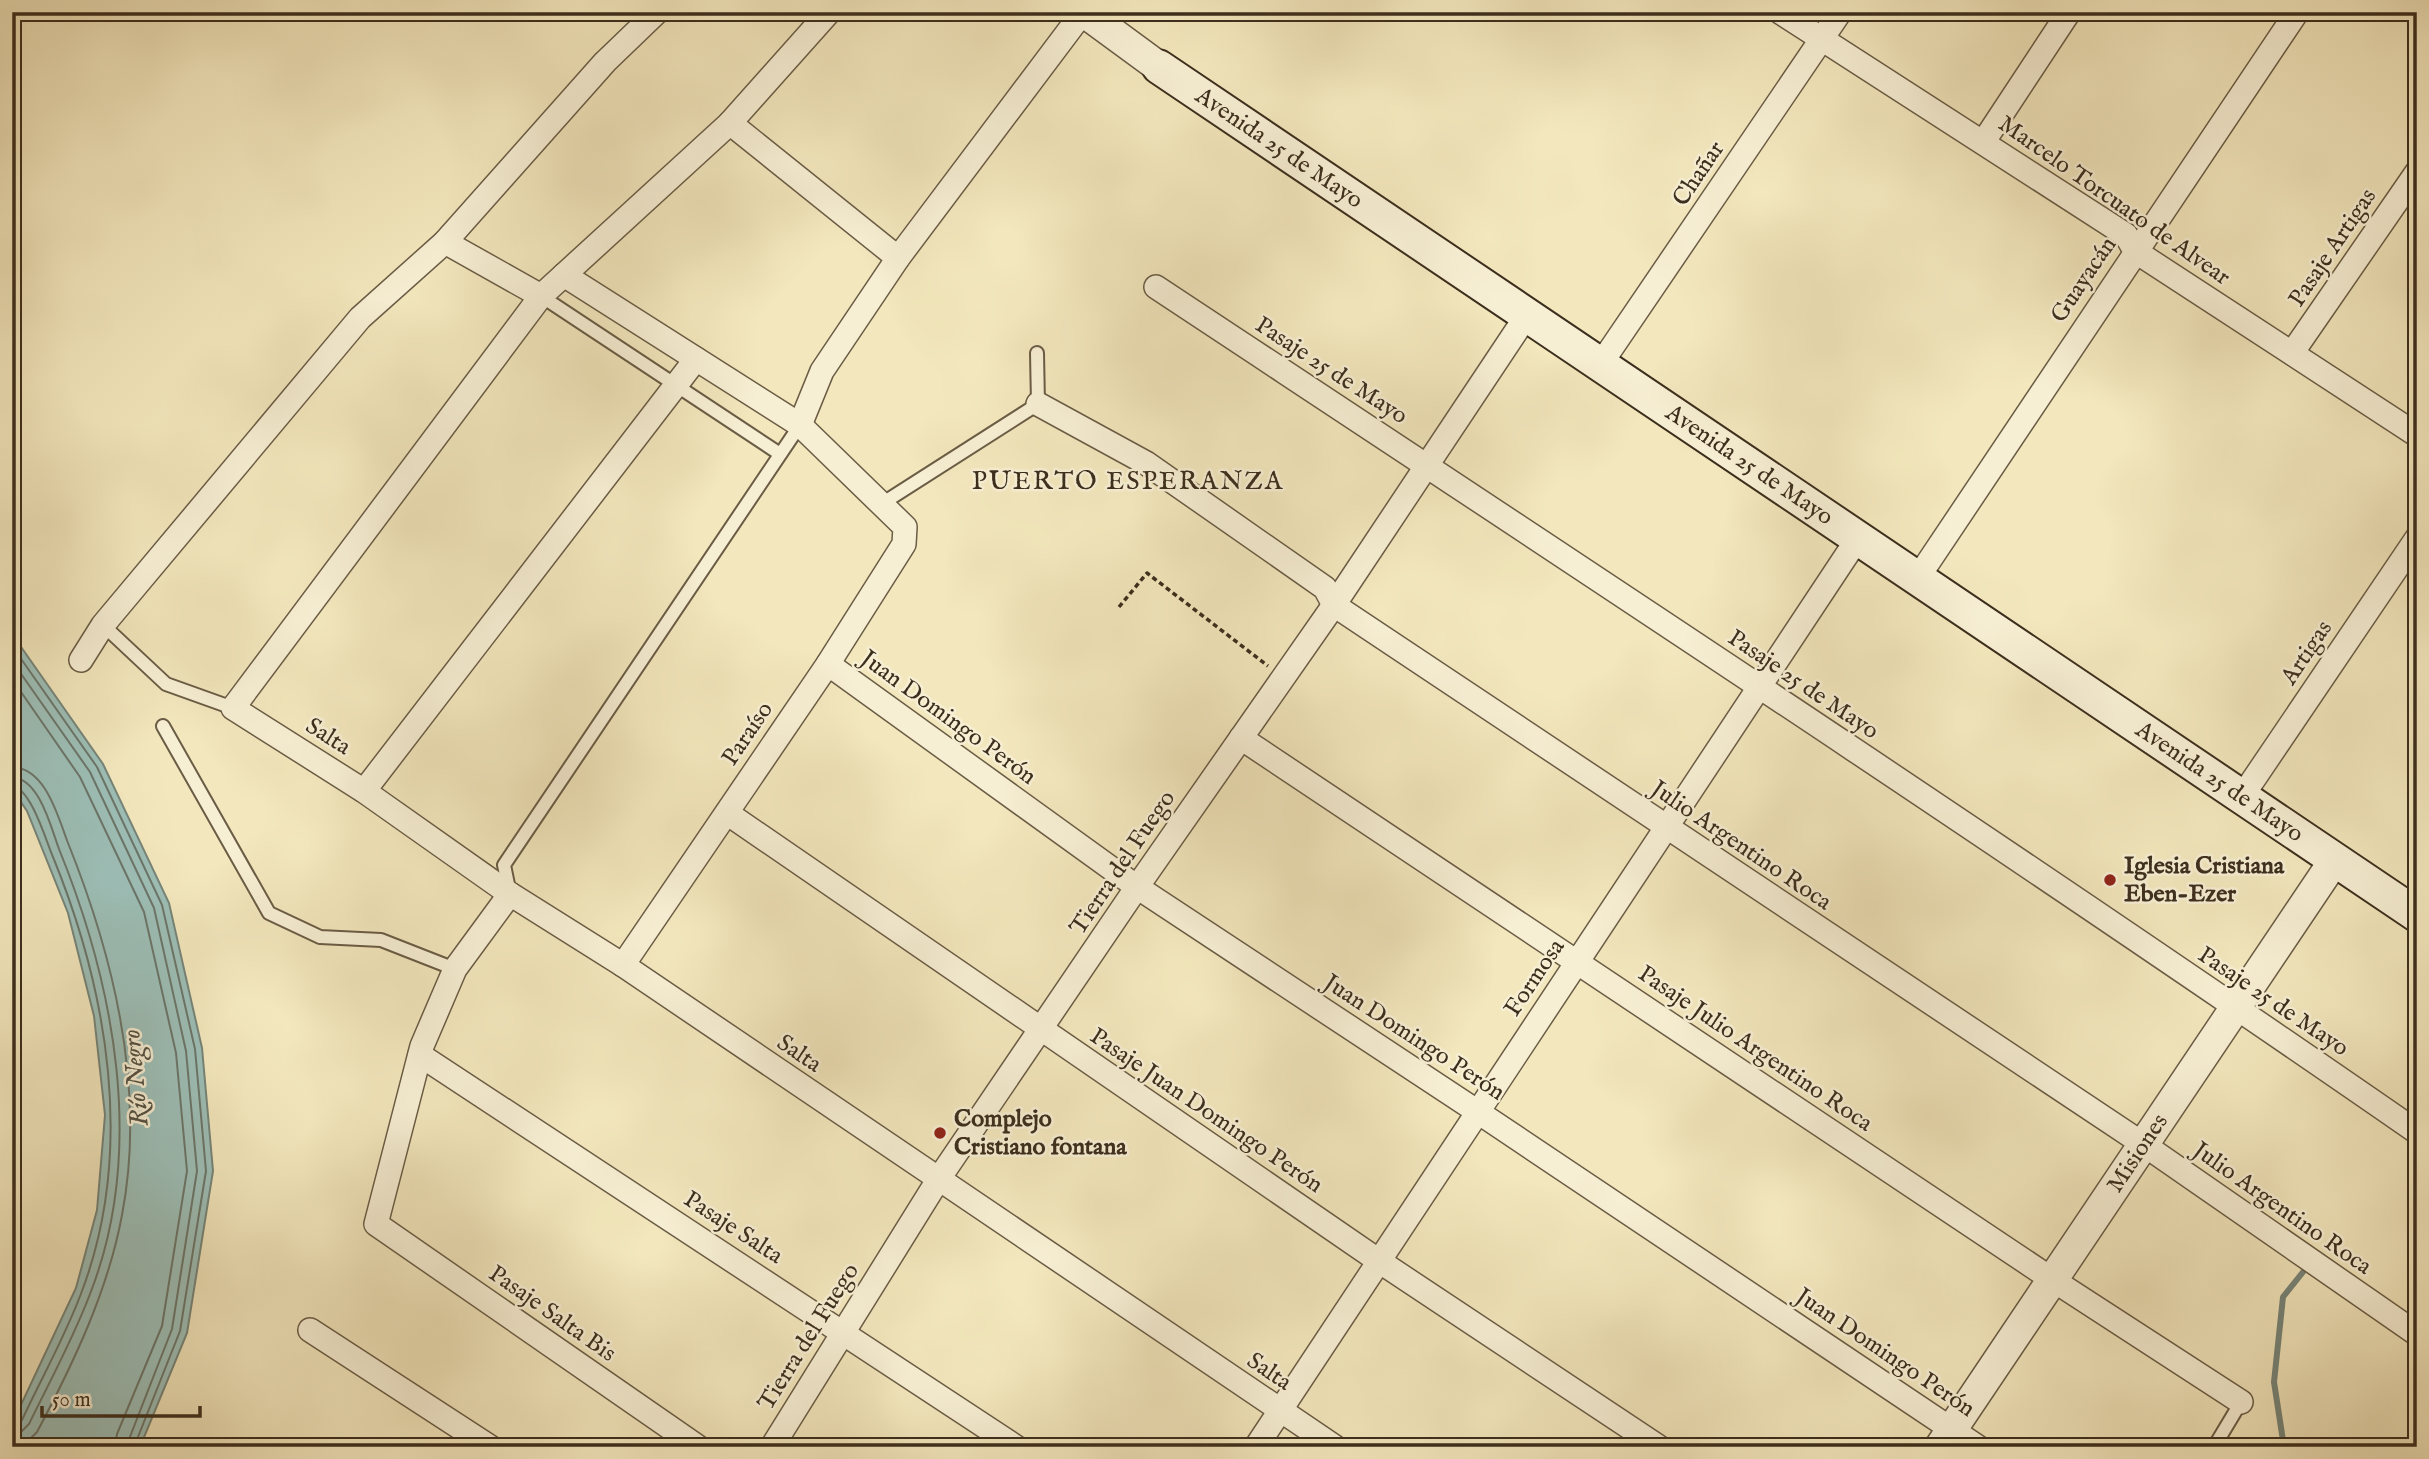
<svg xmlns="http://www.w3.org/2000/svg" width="2429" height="1459" viewBox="0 0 2429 1459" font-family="'IM FELL English',serif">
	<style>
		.water { fill: #9dbfb7; stroke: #768579; stroke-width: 2 }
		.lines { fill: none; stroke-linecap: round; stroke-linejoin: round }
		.shore { stroke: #6c766a; stroke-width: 2 }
		.stream { stroke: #768579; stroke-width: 6 }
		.service-casing { stroke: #6a5c45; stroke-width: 16 }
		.minor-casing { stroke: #6a5c45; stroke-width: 26 }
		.tertiary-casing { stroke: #6a5c45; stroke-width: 33 }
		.secondary-casing { stroke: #3c2e1d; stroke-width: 37 }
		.path { stroke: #3c2e1d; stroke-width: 3.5; stroke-dasharray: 5 3.5; stroke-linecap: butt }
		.service { stroke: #f7efd4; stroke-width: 12 }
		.minor { stroke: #f7efd4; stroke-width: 23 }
		.tertiary { stroke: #f7efd4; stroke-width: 30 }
		.secondary { stroke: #f7efd4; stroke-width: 33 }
		.poi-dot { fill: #8f2418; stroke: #f7efd4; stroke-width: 2.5 }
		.labels { text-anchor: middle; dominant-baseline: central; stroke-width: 5; stroke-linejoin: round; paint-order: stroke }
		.street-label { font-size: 24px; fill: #3c2e1d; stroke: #f7efd4 }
		.poi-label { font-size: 24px; font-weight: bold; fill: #3c2e1d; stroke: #f7efd4; text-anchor: start }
		.neighbourhood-label { font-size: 26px; letter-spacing: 2px; fill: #3c2e1d; stroke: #f7efd4 }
		.water-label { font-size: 26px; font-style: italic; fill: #545244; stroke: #f7efd4 }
	</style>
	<rect width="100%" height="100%" fill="#f3e7bd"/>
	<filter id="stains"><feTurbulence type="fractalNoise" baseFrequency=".00286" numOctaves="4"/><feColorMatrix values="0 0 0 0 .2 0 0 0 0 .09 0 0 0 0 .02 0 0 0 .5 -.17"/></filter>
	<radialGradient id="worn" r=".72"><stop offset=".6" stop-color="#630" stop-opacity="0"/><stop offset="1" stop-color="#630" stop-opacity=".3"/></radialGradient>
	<path class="water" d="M 12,634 L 103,764 L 169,903 L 202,1048 L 213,1171 L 187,1333 L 140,1447 L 12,1447 L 12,1424 L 76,1288 L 97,1210 L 105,1115 L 94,1016 L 68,913 L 27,811 L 12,789 Z"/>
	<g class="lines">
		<g class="shore">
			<path d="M 12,646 L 97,767 L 162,905 L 195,1049 L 206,1171 L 180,1331 L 134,1447"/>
			<path d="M 12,661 L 90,772 L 154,908 L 186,1051 L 197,1171 L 172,1329 L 126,1447"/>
			<path d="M 12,679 L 80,777 L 144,912 L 176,1053 L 187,1171 L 162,1326 L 117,1434 L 115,1447"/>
			<path d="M 12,767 C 46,768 58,817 68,843 C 115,960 146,1090 122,1215 C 108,1291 73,1364 37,1432 L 28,1441 L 12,1444"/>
			<path d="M 12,777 C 40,779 51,828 59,849 C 115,987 146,1151 90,1294 C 73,1339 50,1381 29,1424 L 22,1431 L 12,1434"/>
			<path d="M 12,786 C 31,788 46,841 53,857 C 108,992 135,1150 82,1291 C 66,1335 42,1377 22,1420 L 12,1425"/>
		</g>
		<path class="stream" d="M 2284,1447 L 2274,1382 L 2283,1297 L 2303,1272"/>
		<g class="service-casing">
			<g id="service">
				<path d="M 541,296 L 780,454"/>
				<path d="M 883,503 L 1038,404 L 1037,353"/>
				<path d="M 103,625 L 166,684 L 233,708"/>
				<path d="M 163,726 L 269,913 L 320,937 L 381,940 L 455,969"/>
				<path d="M 510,894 L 504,865 L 800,425"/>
				<path d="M 2214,1447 L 2241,1402"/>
			</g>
		</g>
		<g class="minor-casing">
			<g id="minor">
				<path d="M 829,12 L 730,123 L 541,296 L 233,708 L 364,791 L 510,894 L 623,965 L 1335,1447"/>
				<path d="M 1780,12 L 2126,235 L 2135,251 L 2417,435"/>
				<path d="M 730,123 L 898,258"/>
				<path d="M 1984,141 L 2069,12"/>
				<path d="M 445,242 L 541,296"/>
				<path d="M 564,275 L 800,425 L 905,527 L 904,544 L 828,664 L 623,965"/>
				<path d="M 1156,287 C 1578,566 2001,844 2417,1132"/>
				<path d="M 2292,353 L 2417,172"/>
				<path d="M 1600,365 L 1840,12"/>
				<path d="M 1038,404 L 1146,463 L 1325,588 L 1334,605 L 2143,1144 L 2417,1334"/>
				<path d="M 800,425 L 822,371 L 898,258 L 1083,12"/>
				<path d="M 1917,579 L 2297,12"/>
				<path d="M 81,660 L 103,625 L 360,318 L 445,242 L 605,62 L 657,12"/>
				<path d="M 828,664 L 1137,887 L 1478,1112 L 1978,1447"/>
				<path d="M 1241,738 L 2053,1280 L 2241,1402"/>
				<path d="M 364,791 L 696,359"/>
				<path d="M 2241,798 L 2417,538"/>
				<path d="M 727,813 L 1379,1261 L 1659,1447"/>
				<path d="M 510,894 L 455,969 L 422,1046 L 376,1224 L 698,1447"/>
				<path d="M 420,1055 L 1016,1447"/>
				<path d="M 310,1330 L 490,1447"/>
				<path d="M 772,1447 L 938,1180 L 1137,887 L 1334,605 L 1527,315"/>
				<path d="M 1256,1447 L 1858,538"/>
			</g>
		</g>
		<g class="tertiary-casing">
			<g id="tertiary">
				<path d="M 1084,12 L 1159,67"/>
				<path id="s1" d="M 1940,1447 L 2334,861"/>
			</g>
		</g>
		<g class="secondary-casing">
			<g id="secondary">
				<path id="s2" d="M 1159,67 L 2417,915"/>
			</g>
		</g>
		<path class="path" d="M 1119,607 L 1147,573 L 1268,666"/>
		<use href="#service" class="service"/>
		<use href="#minor" class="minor"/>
		<use href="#tertiary" class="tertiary"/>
		<use href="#secondary" class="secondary"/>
	</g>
	<g class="poi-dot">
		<circle cx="2110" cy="880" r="7"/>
		<circle cx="940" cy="1133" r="7"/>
	</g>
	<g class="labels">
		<g class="street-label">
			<text stroke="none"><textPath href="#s2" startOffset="145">Avenida 25 de Mayo</textPath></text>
			<text transform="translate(1699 174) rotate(-56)">Chañar</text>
			<text transform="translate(2114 201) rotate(35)">Marcelo Torcuato de Alvear</text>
			<text transform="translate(2333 248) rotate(-56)">Pasaje Artigas</text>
			<text transform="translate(2084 280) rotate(-56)">Guayacán</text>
			<text transform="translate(1331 371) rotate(33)">Pasaje 25 de Mayo</text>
			<text stroke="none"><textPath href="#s2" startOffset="712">Avenida 25 de Mayo</textPath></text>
			<text transform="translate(2307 653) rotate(-56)">Artigas</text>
			<text transform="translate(1803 685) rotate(34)">Pasaje 25 de Mayo</text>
			<text transform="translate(948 718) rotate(36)">Juan Domingo Perón</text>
			<text transform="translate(748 734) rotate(-56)">Paraíso</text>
			<text transform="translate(328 737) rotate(32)">Salta</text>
			<text stroke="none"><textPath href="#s2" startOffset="1279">Avenida 25 de Mayo</textPath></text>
			<text transform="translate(1741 846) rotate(34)">Julio Argentino Roca</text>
			<text transform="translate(1123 863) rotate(-56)">Tierra del Fuego</text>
			<text transform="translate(1535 978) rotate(-56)">Formosa</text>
			<text transform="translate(2273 1002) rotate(34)">Pasaje 25 de Mayo</text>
			<text transform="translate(1414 1038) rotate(33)">Juan Domingo Perón</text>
			<text transform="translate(1755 1049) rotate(34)">Pasaje Julio Argentino Roca</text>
			<text transform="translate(799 1054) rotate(34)">Salta</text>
			<text transform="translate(1206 1111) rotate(34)">Pasaje Juan Domingo Perón</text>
			<text stroke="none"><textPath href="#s1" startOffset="354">Misiones</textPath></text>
			<text transform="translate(2282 1209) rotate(35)">Julio Argentino Roca</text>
			<text transform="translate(733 1228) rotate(33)">Pasaje Salta</text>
			<text transform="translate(552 1314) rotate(35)">Pasaje Salta Bis</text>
			<text transform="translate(809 1337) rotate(-58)">Tierra del Fuego</text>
			<text transform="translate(1885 1353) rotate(34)">Juan Domingo Perón</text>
			<text transform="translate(1269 1372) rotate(34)">Salta</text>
		</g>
		<g class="poi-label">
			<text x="2124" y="866">Iglesia Cristiana<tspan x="2124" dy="28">Eben-Ezer</tspan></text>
			<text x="954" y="1119">Complejo<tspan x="954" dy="28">Cristiano fontana</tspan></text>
		</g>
		<g class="neighbourhood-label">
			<text x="1128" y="481">PUERTO ESPERANZA</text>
		</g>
		<g class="water-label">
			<text transform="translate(136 1078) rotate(-95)">Río Negro</text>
		</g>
	</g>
	<rect width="2429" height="1459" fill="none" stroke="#f3e7bd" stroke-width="42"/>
	<rect x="14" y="14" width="2401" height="1431" fill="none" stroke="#3c2e1d" stroke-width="3.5"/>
	<rect x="21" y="21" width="2387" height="1417" fill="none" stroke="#3c2e1d" stroke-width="2"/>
	<path d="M42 1406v10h158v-10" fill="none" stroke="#3c2e1d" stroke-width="3.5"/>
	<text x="52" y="1406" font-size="21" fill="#3c2e1d" stroke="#f7efd4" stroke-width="5" paint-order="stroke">50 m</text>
	<rect width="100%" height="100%" filter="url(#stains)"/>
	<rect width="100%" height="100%" fill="url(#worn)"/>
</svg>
